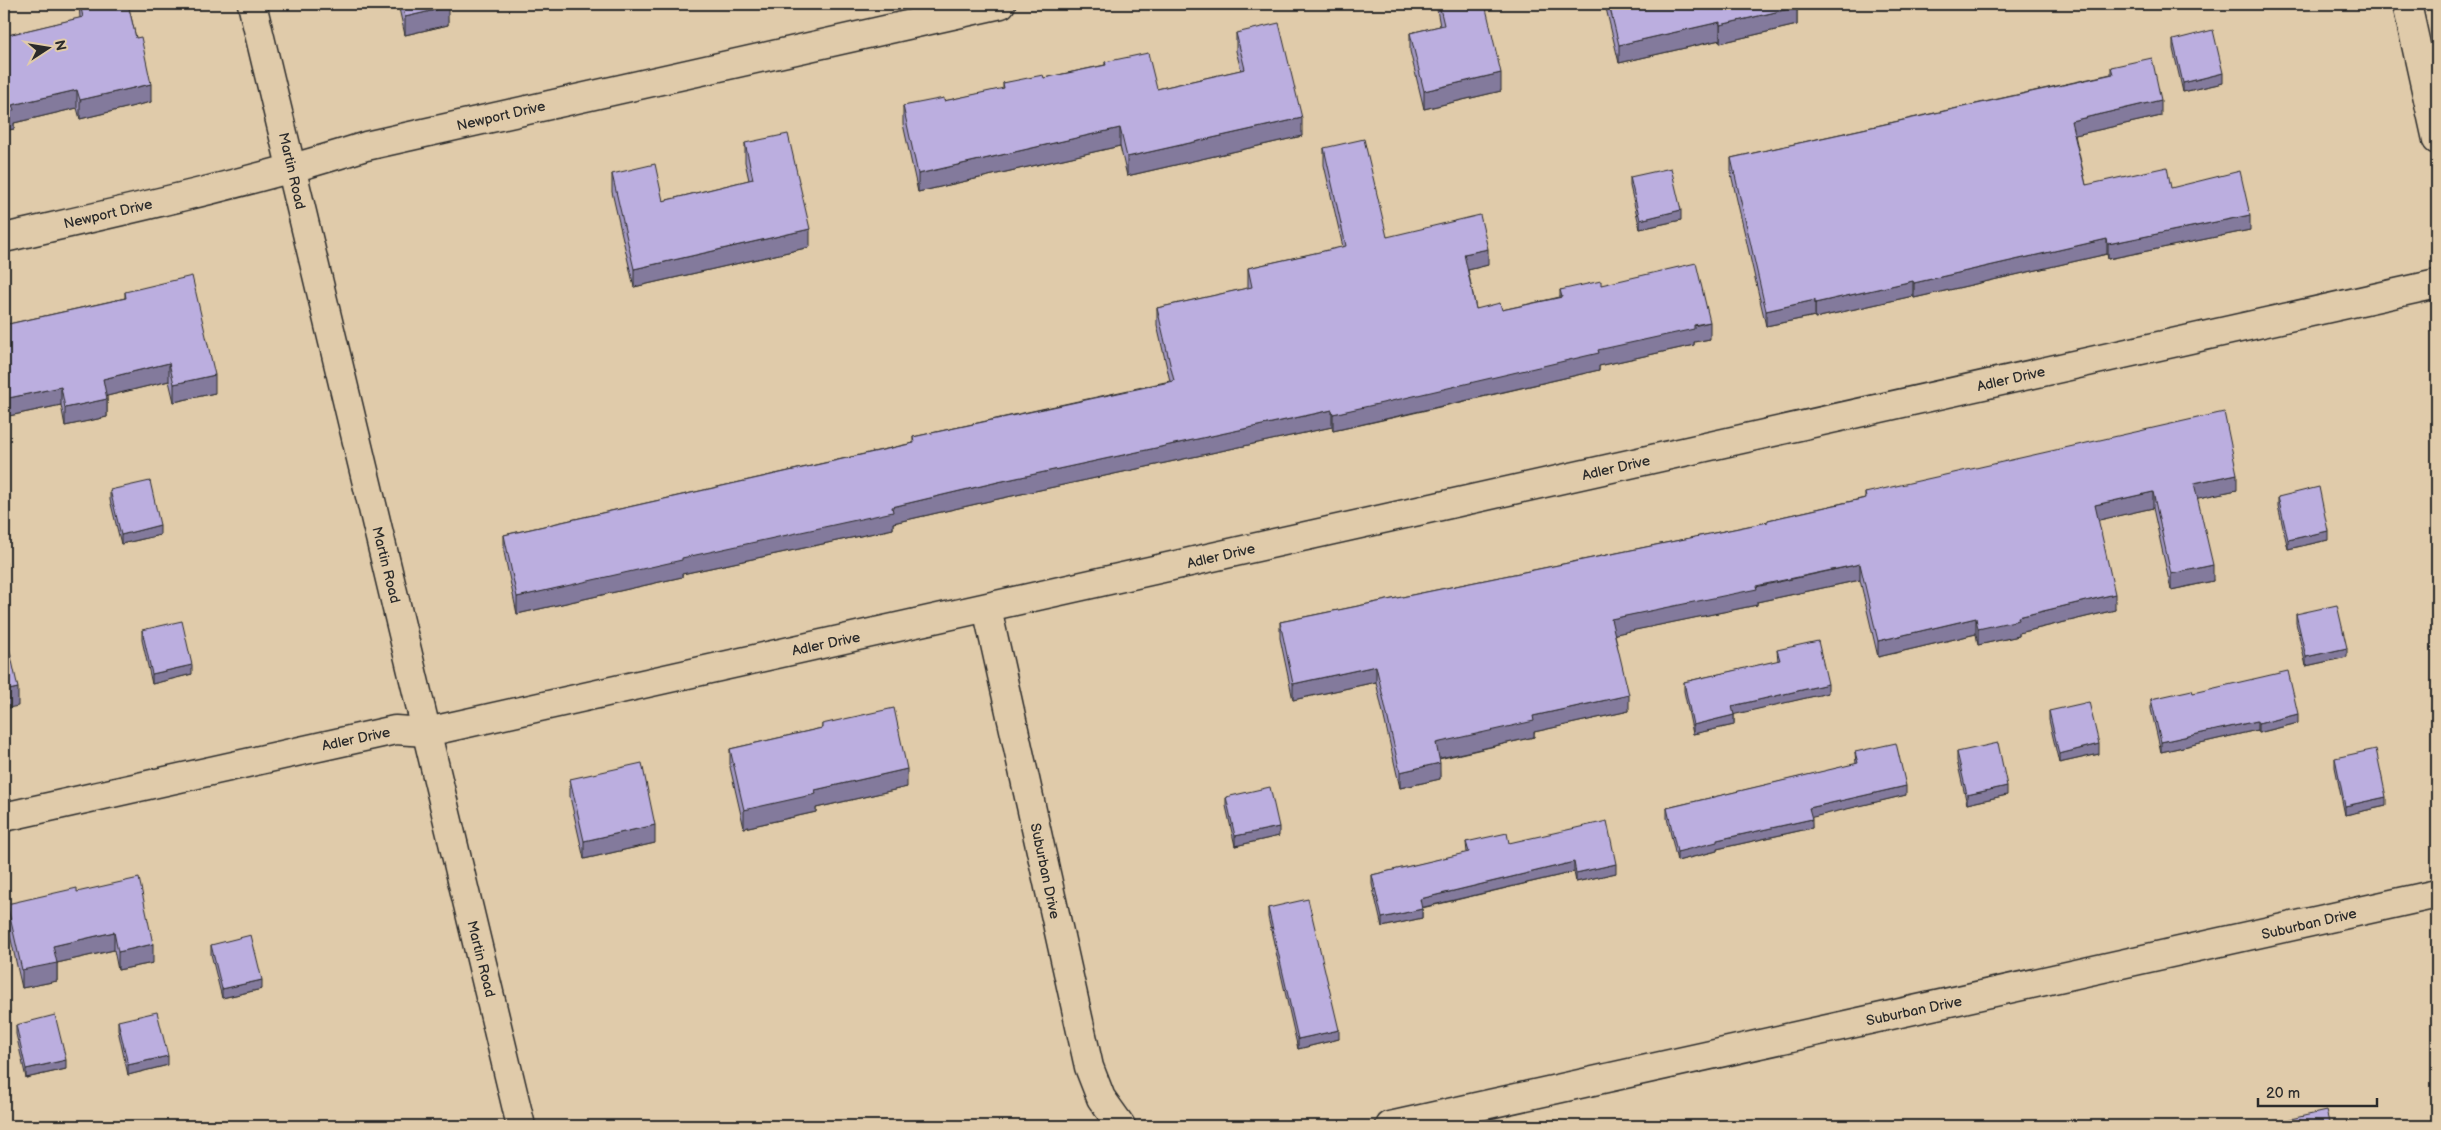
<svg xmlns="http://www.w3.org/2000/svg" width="2441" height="1130" viewBox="0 0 2441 1130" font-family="'Balsamiq Sans',sans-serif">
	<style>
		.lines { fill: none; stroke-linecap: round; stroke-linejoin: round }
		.minor-casing { stroke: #2b2b2b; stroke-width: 31 }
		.minor { stroke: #e0cbaa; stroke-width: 28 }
		.wall { fill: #a196c0; stroke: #2b2b2b }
		.shaded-wall { fill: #837a9c; stroke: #2b2b2b }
		.building { fill: #bbaedf; stroke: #2b2b2b }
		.labels { text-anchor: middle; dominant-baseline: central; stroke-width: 4; stroke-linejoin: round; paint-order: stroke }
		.street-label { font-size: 14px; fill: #2b2b2b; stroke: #e0cbaa }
	</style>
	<rect width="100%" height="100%" fill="#e0cbaa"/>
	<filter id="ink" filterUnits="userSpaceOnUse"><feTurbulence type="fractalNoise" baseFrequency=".02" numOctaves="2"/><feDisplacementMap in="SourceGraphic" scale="10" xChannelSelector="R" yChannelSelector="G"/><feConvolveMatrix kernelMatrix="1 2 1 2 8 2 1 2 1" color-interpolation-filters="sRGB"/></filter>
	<g filter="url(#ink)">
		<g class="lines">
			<g class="minor-casing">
				<g id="minor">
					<path d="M 252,4 L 521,1126"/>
					<path d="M 2407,4 L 2437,140"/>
					<path d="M 4,238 C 126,210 247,184 366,146 L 1001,4"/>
					<path d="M 987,608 L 1089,1067 L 1101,1098 L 1121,1126"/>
					<path d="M 4,817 L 395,730 L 427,732 L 2437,284"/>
					<path d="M 1390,1126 L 2437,894"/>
				</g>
			</g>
			<use href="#minor" class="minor"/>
		</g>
		<g class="wall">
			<path d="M 79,4 L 128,4 L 151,102 L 80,119 L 77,108 L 14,123 L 14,129 L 4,131 L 4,36 L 80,18 Z"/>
			<path d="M 398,4 L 447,4 L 448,25 L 405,35 Z"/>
			<path d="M 1436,4 L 1439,4 L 1501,91 L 1424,109 L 1410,51 L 1410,33 L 1440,26 Z"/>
			<path d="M 1605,4 L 1797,4 L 1797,25 L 1720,43 L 1720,40 L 1619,63 Z"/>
			<path d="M 1236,33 L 1302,136 L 1127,176 L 1120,146 L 918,192 L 903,124 L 903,106 L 944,101 L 1003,89 L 1003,83 L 1044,78 L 1105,65 L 1105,62 L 1157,89 L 1241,70 L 1236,51 Z"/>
			<path d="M 2173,40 L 2223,83 L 2183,92 L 2173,49 Z"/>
			<path d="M 2111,67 L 2161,116 L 2075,135 L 2086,185 L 2171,188 L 2250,230 L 2108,259 L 2107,254 L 1914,298 L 1913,296 L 1815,318 L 1815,316 L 1766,326 L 1731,174 L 1731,158 L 2111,74 Z"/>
			<path d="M 745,143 L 810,247 L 634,287 L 612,192 L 612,174 L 663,201 L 749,180 L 745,162 Z"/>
			<path d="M 1324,148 L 1387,237 L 1488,265 L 1468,270 L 1476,309 L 1502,310 L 1560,297 L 1560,290 L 1601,285 L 1710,339 L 1694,342 L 1694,345 L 1599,366 L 1599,370 L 1405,415 L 1333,431 L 1332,427 L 998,499 L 893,523 L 893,529 L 682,574 L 682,577 L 517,614 L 504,552 L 504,535 L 913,443 L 913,437 L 1170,381 L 1157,325 L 1157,308 L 1248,288 L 1248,268 L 1343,247 L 1324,165 Z"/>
			<path d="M 1630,177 L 1681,220 L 1640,229 L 1630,186 Z"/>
			<path d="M 125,292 L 215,393 L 174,402 L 169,381 L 107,396 L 107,417 L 65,426 L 61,405 L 4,417 L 4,325 L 125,298 Z"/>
			<path d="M 110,490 L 160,535 L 121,544 L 110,500 Z"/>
			<path d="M 2237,490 L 2197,498 L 2213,581 L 2171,590 L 2153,508 L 2098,520 L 2115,610 L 2019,633 L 2019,636 L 1978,645 L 1976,634 L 1878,657 L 1860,580 L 1757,602 L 1757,605 L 1615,634 L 1629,711 L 1534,732 L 1534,737 L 1439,759 L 1440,779 L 1400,788 L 1376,682 L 1293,700 L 1280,638 L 1280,622 L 1768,522 L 1768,520 L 1865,498 L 1865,493 Z"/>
			<path d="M 2278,497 L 2328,540 L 2288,549 L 2278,506 Z"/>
			<path d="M 2296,614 L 2347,657 L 2306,666 L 2296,623 Z"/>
			<path d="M 142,630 L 192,674 L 152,684 L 142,640 Z"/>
			<path d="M 1777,650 L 1828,693 L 1734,714 L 1734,725 L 1693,734 L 1684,691 L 1684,682 L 1778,661 Z"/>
			<path d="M 2193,693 L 2298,723 L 2258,733 L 2257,730 L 2161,752 L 2151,709 L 2151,699 Z"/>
			<path d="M 2049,711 L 2099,754 L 2059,763 L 2049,720 Z"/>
			<path d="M 822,724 L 907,787 L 816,808 L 816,812 L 744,828 L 730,767 L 730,749 L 822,728 Z"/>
			<path d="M 1855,752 L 1906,795 L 1811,817 L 1812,828 L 1717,849 L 1717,851 L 1677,861 L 1667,818 L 1667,808 L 1856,764 Z"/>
			<path d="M 1957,752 L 2007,795 L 1967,804 L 1957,761 Z"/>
			<path d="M 2335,758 L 2386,806 L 2345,815 L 2335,767 Z"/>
			<path d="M 570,779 L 655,843 L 584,859 L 570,797 Z"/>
			<path d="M 1226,797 L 1279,836 L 1235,846 L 1226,806 Z"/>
			<path d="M 1466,842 L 1509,843 L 1616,873 L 1576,882 L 1574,872 L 1422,908 L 1422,918 L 1382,927 L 1372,884 L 1372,875 L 1467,853 Z"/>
			<path d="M 77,892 L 153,963 L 118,970 L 114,950 L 57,963 L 57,981 L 22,988 L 7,922 L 7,904 Z"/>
			<path d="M 1268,908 L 1339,1039 L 1298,1049 L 1268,917 Z"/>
			<path d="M 211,945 L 262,989 L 222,998 L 211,954 Z"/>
			<path d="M 118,1021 L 168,1065 L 128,1075 L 118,1030 Z"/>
			<path d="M 16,1025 L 66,1069 L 26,1078 L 16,1034 Z"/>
		</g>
		<g class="shaded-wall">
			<path d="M 363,4 L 373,4 L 363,6 Z"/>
			<path d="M 448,7 L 448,25 L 405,35 L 405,17 Z"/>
			<path d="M 1797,7 L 1797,25 L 1720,43 L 1720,25 Z"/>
			<path d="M 1720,22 L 1720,40 L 1619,63 L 1619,45 Z"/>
			<path d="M 1501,73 L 1501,91 L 1424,109 L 1424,91 Z"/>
			<path d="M 2223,73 L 2223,83 L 2183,92 L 2183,83 Z"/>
			<path d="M 151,84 L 151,102 L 80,119 L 80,100 Z"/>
			<path d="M 77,90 L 77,108 L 14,123 L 14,129 L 4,131 L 4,113 L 12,105 Z"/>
			<path d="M 2161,100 L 2161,116 L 2071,136 L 2071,121 Z"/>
			<path d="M 1302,118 L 1302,136 L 1127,176 L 1127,157 Z"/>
			<path d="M 1120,128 L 1120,146 L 918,192 L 918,174 Z"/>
			<path d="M 1681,210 L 1681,220 L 1640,229 L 1640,220 Z"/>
			<path d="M 2250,215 L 2250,230 L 2108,259 L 2108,244 Z"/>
			<path d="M 810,229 L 810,247 L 634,287 L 634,269 Z"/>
			<path d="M 2107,239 L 2107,254 L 1914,298 L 1914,283 Z"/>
			<path d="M 1488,249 L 1488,265 L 1464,271 L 1464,254 Z"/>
			<path d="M 1913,281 L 1913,296 L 1815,318 L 1815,303 Z"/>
			<path d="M 1815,300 L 1815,316 L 1766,326 L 1766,311 Z"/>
			<path d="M 1710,322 L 1710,339 L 1694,342 L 1694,345 L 1599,366 L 1599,370 L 1333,431 L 1333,414 Z"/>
			<path d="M 169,363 L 169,381 L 103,397 L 103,379 Z"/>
			<path d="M 215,375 L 215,393 L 174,402 L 174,384 Z"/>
			<path d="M 61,387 L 61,405 L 4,417 L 4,399 Z"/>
			<path d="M 107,399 L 107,417 L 65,426 L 65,408 Z"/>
			<path d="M 1332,410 L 1332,427 L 998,499 L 893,523 L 893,529 L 682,574 L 682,577 L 517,614 L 517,597 L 892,507 L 998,482 Z"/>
			<path d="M 2237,474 L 2237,490 L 2194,499 L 2194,483 Z"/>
			<path d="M 2153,492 L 2153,508 L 2095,521 L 2095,505 Z"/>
			<path d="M 160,525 L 160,535 L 121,544 L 121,535 Z"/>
			<path d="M 2328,531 L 2328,540 L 2288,549 L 2288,540 Z"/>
			<path d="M 6,564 L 6,574 L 4,574 L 4,565 Z"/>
			<path d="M 1860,564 L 1860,580 L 1757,602 L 1757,605 L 1611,635 L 1611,619 Z"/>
			<path d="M 2213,565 L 2213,581 L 2171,590 L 2171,574 Z"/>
			<path d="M 2115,594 L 2115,610 L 2019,633 L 2019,636 L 1978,645 L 1978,629 L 2018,617 Z"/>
			<path d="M 1976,618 L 1976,634 L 1878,657 L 1878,641 Z"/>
			<path d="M 2347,648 L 2347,657 L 2306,666 L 2306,657 Z"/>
			<path d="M 192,665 L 192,674 L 152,684 L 152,674 Z"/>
			<path d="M 1376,666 L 1376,682 L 1293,700 L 1293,684 Z"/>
			<path d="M 1828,684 L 1828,693 L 1732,715 L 1732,706 Z"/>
			<path d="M 18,688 L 18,706 L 4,709 L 4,691 Z"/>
			<path d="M 1629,695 L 1629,711 L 1534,732 L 1534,737 L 1436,759 L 1436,743 L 1533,716 Z"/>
			<path d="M 2298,714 L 2298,723 L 2258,733 L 2258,724 Z"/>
			<path d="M 1734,715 L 1734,725 L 1693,734 L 1693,725 Z"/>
			<path d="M 2257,721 L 2257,730 L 2161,752 L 2161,742 Z"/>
			<path d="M 2099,744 L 2099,754 L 2059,763 L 2059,754 Z"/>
			<path d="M 1440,763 L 1440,779 L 1400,788 L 1400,772 Z"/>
			<path d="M 907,769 L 907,787 L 816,808 L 816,812 L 744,828 L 744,810 L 815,790 Z"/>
			<path d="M 1906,786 L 1906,795 L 1809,818 L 1809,808 Z"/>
			<path d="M 2007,786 L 2007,795 L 1967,804 L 1967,795 Z"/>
			<path d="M 2386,797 L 2386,806 L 2345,815 L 2345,806 Z"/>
			<path d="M 1812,819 L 1812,828 L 1717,849 L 1717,851 L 1677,861 L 1677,852 L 1717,840 Z"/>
			<path d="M 655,825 L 655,843 L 584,859 L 584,841 Z"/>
			<path d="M 1279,827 L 1279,836 L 1235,846 L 1235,836 Z"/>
			<path d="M 1574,862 L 1574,872 L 1420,908 L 1420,899 Z"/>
			<path d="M 1616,864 L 1616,873 L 1576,882 L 1576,873 Z"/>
			<path d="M 1422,909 L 1422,918 L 1382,927 L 1382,918 Z"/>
			<path d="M 114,932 L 114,950 L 57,963 L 57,981 L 22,988 L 22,970 L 53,946 Z"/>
			<path d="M 153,944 L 153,963 L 118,970 L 118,952 Z"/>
			<path d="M 262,980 L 262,989 L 222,998 L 222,989 Z"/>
			<path d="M 1339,1030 L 1339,1039 L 1298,1049 L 1298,1039 Z"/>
			<path d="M 168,1056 L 168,1065 L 128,1075 L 128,1065 Z"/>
			<path d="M 66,1060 L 66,1069 L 26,1078 L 26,1069 Z"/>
		</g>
		<g class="building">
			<path d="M 80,4 L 128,4 L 136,38 L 141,37 L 151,84 L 80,100 L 77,90 L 12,105 L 14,110 L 4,113 L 4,36 L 83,17 Z"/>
			<path d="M 402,4 L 447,4 L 448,7 L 405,17 Z"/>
			<path d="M 1439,4 L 1485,4 L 1501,73 L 1424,91 L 1410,33 L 1444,25 Z"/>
			<path d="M 1609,4 L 1797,4 L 1797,7 L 1720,25 L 1720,22 L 1619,45 Z"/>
			<path d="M 1279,23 L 1302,118 L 1127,157 L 1120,128 L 918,174 L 903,106 L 944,98 L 944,101 L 1004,88 L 1003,83 L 1043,75 L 1044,78 L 1106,65 L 1105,62 L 1148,53 L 1157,89 L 1245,69 L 1236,33 Z"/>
			<path d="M 2213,30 L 2223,73 L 2183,83 L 2173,40 Z"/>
			<path d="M 2152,58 L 2161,100 L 2071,121 L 2086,185 L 2167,167 L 2171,188 L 2240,171 L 2250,215 L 2108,244 L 2107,239 L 1914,283 L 1913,281 L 1815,303 L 1815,300 L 1766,311 L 1731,158 L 2113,74 L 2111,67 Z"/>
			<path d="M 788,134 L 810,229 L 634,269 L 612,174 L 655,164 L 663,201 L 753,179 L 745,143 Z"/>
			<path d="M 1364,139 L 1387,237 L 1480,215 L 1488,249 L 1464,254 L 1476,309 L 1500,303 L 1502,310 L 1562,297 L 1560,290 L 1601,281 L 1601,285 L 1696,263 L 1710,322 L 1694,325 L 1694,329 L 1598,350 L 1599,353 L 1405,398 L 1333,414 L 1332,410 L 998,482 L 892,507 L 893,512 L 682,558 L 682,560 L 517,597 L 504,535 L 914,443 L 913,437 L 1174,381 L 1157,308 L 1252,287 L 1248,268 L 1346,246 L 1324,148 Z"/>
			<path d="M 1671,168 L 1681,210 L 1640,220 L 1630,177 Z"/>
			<path d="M 192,276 L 215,375 L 174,384 L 169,363 L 103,379 L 107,399 L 65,408 L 61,387 L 4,399 L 4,325 L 126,298 L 125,292 Z"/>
			<path d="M 2224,412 L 2237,474 L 2194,483 L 2213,565 L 2171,574 L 2153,492 L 2095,505 L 2115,594 L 2018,617 L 2019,620 L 1978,629 L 1976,618 L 1878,641 L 1860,564 L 1756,586 L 1757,589 L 1611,619 L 1629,695 L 1533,716 L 1534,721 L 1436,743 L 1440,763 L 1400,772 L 1376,666 L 1293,684 L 1280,622 L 1768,522 L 1768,520 L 1866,498 L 1865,493 Z"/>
			<path d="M 150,481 L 160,525 L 121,535 L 110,490 Z"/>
			<path d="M 2319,487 L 2328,531 L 2288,540 L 2278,497 Z"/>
			<path d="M 4,555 L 6,564 L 4,565 Z"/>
			<path d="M 2337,605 L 2347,648 L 2306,657 L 2296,614 Z"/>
			<path d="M 182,621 L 192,665 L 152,674 L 142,630 Z"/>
			<path d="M 4,625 L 18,688 L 4,691 Z"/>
			<path d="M 1818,641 L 1828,684 L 1732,706 L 1734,715 L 1693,725 L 1684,682 L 1780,660 L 1777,650 Z"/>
			<path d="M 2288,671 L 2298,714 L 2258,724 L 2257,721 L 2161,742 L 2151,699 L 2192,690 L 2193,693 Z"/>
			<path d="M 2089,702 L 2099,744 L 2059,754 L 2049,711 Z"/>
			<path d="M 894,708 L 907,769 L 815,790 L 816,794 L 744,810 L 730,749 L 822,728 L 822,724 Z"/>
			<path d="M 1896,743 L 1906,786 L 1809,808 L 1812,819 L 1717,840 L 1717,842 L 1677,852 L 1667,808 L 1858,763 L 1855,752 Z"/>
			<path d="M 1998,743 L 2007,786 L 1967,795 L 1957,752 Z"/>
			<path d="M 2376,749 L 2386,797 L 2345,806 L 2335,758 Z"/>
			<path d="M 642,763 L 655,825 L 584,841 L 570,779 Z"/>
			<path d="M 1270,787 L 1279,827 L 1235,836 L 1226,797 Z"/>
			<path d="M 1607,821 L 1616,864 L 1576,873 L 1574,862 L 1420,899 L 1422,909 L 1382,918 L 1372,875 L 1469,852 L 1466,842 L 1507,833 L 1509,843 Z"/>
			<path d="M 139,878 L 153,944 L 118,952 L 114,932 L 53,946 L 57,963 L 22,970 L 7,904 L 77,888 L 77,892 Z"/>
			<path d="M 1308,899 L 1339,1030 L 1298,1039 L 1268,908 Z"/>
			<path d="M 251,935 L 262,980 L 222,989 L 211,945 Z"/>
			<path d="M 157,1012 L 168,1056 L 128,1065 L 118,1021 Z"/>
			<path d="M 55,1015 L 66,1060 L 26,1069 L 16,1025 Z"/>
			<path d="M 2326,1111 L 2330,1126 L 2287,1126 L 2286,1120 Z"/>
		</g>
	</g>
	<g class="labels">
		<g class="street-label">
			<text transform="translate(501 116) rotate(-13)">Newport Drive</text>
			<text transform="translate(292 171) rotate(77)">Martin Road</text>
			<text transform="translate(108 214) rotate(-13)">Newport Drive</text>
			<text transform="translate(2011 379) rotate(-13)">Adler Drive</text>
			<text transform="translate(1616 468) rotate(-13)">Adler Drive</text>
			<text transform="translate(1221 556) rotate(-13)">Adler Drive</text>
			<text transform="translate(386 565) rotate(76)">Martin Road</text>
			<text transform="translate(826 644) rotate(-12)">Adler Drive</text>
			<text transform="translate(356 739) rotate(-12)">Adler Drive</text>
			<text transform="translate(1045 871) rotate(78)">Suburban Drive</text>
			<text transform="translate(2309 924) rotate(-13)">Suburban Drive</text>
			<text transform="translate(481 959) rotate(76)">Martin Road</text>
			<text transform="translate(1914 1011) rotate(-12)">Suburban Drive</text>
		</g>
	</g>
	<rect width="2441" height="1130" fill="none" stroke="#e0cbaa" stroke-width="20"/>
	<rect x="10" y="10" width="2421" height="1110" fill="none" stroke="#2b2b2b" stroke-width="2" filter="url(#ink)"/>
	<g transform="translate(48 48) rotate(78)" stroke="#e0cbaa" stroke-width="4" paint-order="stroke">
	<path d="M0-4L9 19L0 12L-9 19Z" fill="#2b2b2b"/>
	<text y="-8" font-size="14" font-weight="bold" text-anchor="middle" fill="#2b2b2b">N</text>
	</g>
	<path d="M2258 1098v8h119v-8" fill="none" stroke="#2b2b2b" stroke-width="2.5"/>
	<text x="2266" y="1098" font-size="15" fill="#2b2b2b" stroke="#e0cbaa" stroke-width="4" paint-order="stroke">20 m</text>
</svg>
